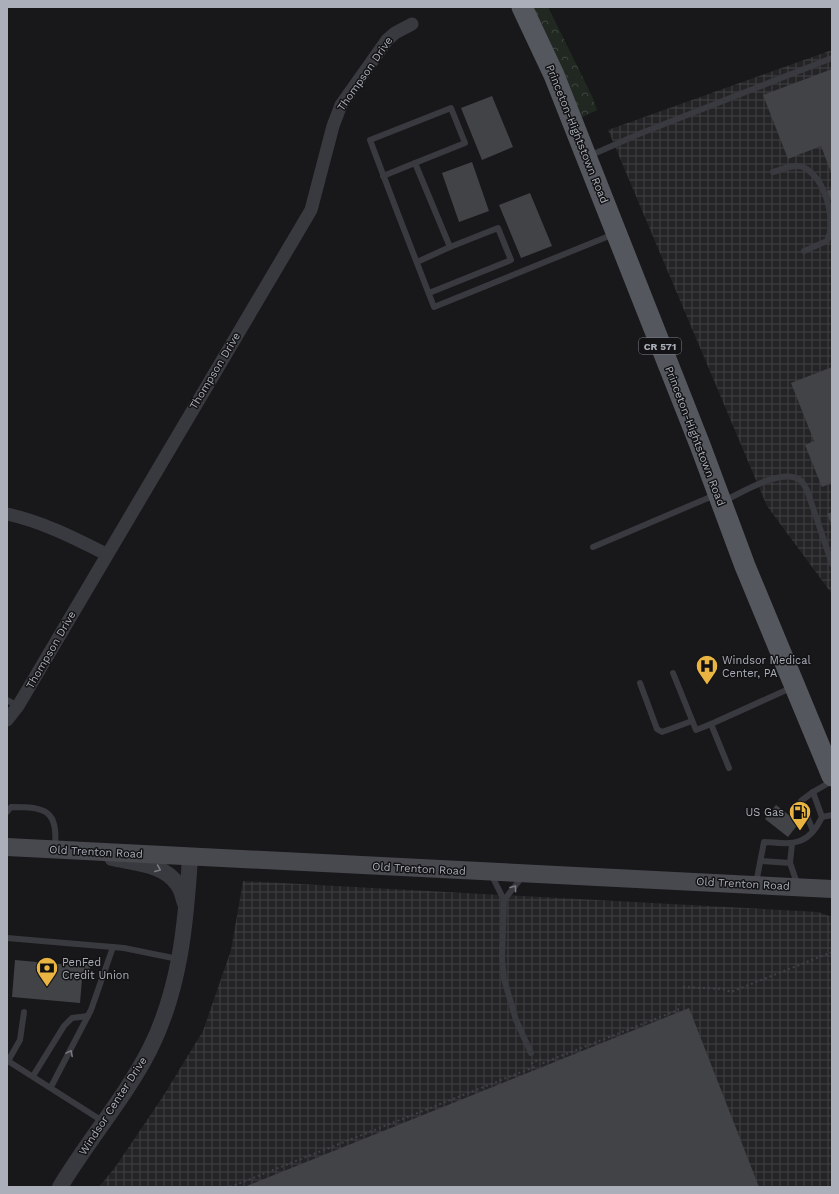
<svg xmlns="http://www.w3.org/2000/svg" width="839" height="1194" viewBox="0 0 839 1194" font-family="'Work Sans',sans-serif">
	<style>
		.industrial { fill: url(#industrial-grid) }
		.forest { fill: url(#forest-crowns) }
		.building { fill: #424347 }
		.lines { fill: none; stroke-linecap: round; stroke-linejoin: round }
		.path { stroke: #3f4146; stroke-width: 2; stroke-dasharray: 2 3; stroke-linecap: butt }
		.service { stroke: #393a3f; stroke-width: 6 }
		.minor { stroke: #393a3f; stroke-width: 13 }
		.tertiary { stroke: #393a3f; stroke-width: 16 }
		.secondary { stroke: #47494f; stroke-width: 18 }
		.primary { stroke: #55575e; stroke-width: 21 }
		.oneway { stroke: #787a82 }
		.labels { text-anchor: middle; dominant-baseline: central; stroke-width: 3; stroke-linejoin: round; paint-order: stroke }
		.shield { fill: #131315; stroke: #7d8088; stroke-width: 1 }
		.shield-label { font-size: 10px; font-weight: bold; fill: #abafb9 }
		.street-label { font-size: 11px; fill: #abafb9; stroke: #131315 }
		.poi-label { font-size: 11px; fill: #abafb9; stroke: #131315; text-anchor: start }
	</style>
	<defs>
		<pattern id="industrial-grid" width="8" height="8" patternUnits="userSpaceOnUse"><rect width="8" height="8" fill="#242427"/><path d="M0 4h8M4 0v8" fill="none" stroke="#414144"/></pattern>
		<pattern id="forest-crowns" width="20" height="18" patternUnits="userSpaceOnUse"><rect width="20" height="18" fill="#202821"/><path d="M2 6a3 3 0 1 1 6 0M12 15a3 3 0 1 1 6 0" fill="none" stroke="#3e453f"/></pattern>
	</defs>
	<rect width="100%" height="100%" fill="#18181a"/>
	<g class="industrial">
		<path d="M 832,50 L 832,594 L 767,506 L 608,130 Z"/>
		<path d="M 243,881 L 818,912 L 832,917 L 832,1187 L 99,1187 L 116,1166 L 162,1098 L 203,1031 L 231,950 Z"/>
	</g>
	<path class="forest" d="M 522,7 L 548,7 L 592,96 L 597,110 L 572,122 Z"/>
	<g class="building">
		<path d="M 832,69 L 832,175 L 821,146 L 788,159 L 763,95 Z"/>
		<path d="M 492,96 L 513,147 L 482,160 L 461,108 Z"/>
		<path d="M 472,162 L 489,211 L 459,222 L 442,173 Z"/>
		<path d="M 832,189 L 832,204 L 827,191 Z"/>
		<path d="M 530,193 L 552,246 L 521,258 L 499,205 Z"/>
		<path d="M 832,367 L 832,483 L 822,487 L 805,445 L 814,441 L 791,383 Z"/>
		<path d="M 832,512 L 832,526 L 827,514 Z"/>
		<path d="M 776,805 L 799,823 L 788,837 L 765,819 Z"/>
		<path d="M 15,960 L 70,965 L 70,967 L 75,967 L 75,963 L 90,965 L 89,980 L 82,979 L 80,1003 L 12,997 Z"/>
		<path d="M 689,1008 L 759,1187 L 244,1187 Z"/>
	</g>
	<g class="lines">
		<g class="path">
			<path d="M 683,987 L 723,989 L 731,992 L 832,952"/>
			<path d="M 230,1187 L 534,1067 L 532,1063 L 540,1059 L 543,1063 L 678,1010 L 679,1003"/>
		</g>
		<g class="service">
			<path d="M 589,156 L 639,134 L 832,58"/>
			<path d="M 773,172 C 781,170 795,163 803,167 C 825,177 837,220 827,241 L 804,251"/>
			<path d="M 383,176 L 415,163"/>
			<path d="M 417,262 L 450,247"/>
			<path d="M 429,293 L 511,260 L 498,228 L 450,247 L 415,163 L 465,143 L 451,108 L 370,140 C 391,196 412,251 434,307 L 614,234"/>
			<path d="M 724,501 C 741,493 782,467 800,480 C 803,482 805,487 807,490 L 832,564"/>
			<path d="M 593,547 L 715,495"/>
			<path d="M 673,673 L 696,730 L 711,724"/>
			<path d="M 640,683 L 657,729 L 662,732 L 692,721"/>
			<path d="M 7,700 L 18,706"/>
			<path d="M 729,768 L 711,724 L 793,687"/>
			<path d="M 7,812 L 11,807 C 46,807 58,810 55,847"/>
			<path d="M 822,817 L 832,815"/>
			<path d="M 813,831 L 801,801 L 813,792"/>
			<path d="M 761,861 L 790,863 L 798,886"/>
			<path d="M 790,863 L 792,844"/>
			<path d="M 491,874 L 504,900 L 502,958 L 504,979 L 516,1020 L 531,1053"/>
			<path d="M 756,883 L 764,842 C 792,844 808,847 822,817 L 813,792 L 832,781"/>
			<path d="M 504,900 L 523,876"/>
			<path d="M 7,938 L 124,948 L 178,959"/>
			<path d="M 24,1012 L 20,1040 L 8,1061 L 104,1122"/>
			<path d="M 33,1076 L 64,1026 L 72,1018 L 88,1016"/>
			<path d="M 51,1087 L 91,1010 L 113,947"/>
		</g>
		<g class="minor">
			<path d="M 7,514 C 43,522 74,538 106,554"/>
			<path d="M 7,720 L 18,706 L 311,210 L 333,126 L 341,105 L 387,40 L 395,33 L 412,24"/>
		</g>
		<g class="tertiary">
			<path d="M 112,858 C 135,863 165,864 178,885 C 182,890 183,898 185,903"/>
			<path d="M 60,1187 C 88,1140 125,1098 150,1049 C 180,989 186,923 190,857"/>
		</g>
		<path class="secondary" d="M 7,847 L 832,889"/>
		<path class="primary" d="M 522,7 L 554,75 L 700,445 L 745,566 L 832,776"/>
	</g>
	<defs><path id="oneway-chevron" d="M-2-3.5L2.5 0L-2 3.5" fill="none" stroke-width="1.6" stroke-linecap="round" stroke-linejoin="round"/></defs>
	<g class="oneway">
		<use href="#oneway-chevron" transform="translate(158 869) rotate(23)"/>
		<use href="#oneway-chevron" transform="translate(514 888) rotate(-53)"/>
		<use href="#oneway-chevron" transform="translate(70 1053) rotate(-62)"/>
	</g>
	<defs>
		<g id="hospital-pin" transform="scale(1.15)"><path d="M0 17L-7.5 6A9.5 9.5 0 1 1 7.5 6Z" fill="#e9b441" stroke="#131315"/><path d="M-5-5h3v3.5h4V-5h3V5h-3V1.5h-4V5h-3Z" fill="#111"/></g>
		<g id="fuel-pin" transform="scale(1.15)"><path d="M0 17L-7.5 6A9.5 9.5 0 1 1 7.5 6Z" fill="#e9b441" stroke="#131315"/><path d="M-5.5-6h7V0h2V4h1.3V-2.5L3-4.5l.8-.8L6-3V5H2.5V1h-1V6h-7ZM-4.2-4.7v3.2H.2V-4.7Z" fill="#111"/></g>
		<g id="bank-pin" transform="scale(1.15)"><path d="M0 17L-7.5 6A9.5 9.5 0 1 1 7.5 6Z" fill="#e9b441" stroke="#131315"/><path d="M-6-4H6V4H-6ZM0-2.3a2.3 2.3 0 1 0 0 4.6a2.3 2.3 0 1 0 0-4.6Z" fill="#111"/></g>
	</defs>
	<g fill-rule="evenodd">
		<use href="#hospital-pin" x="707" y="666"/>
		<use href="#fuel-pin" x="800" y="812"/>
		<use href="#bank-pin" x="47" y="968"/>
	</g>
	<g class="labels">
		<rect class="shield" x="639" y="338" width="42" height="16" rx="3"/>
		<g class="shield-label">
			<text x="660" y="346">CR 571</text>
		</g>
		<g class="street-label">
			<text transform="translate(365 74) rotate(-55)">Thompson Drive</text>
			<text transform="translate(577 134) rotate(68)">Princeton-Hightstown Road</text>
			<text transform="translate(215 371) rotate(-59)">Thompson Drive</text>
			<text transform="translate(695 436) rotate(69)">Princeton-Hightstown Road</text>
			<text transform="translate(51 650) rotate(-60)">Thompson Drive</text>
			<text transform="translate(96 852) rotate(3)">Old Trenton Road</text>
			<text transform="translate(419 869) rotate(3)">Old Trenton Road</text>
			<text transform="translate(743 884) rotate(3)">Old Trenton Road</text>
			<text transform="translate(113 1106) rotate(-57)">Windsor Center Drive</text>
		</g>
		<g class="poi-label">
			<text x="722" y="660">Windsor Medical<tspan x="722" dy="13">Center, PA</tspan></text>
			<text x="784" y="812" text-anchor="end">US Gas</text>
			<text x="62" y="962">PenFed<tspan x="62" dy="13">Credit Union</tspan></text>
		</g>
	</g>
	<rect width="839" height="1194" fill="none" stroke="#abafb9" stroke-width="16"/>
</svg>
